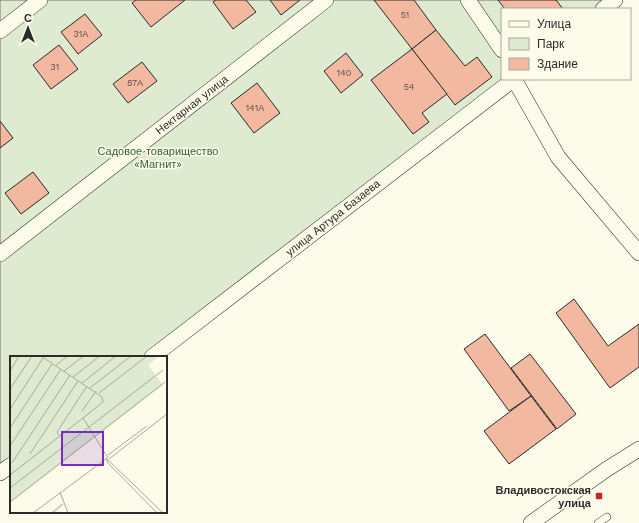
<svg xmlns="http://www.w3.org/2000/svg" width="639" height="523" viewBox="0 0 639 523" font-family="'Work Sans',sans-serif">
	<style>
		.green { fill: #deebd1; stroke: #74746e }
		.building { fill: #f2b8a0; stroke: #2b2b2b }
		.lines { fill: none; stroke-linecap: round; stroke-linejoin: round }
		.service-casing { stroke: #2b2b2b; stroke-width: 8 }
		.minor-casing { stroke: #2b2b2b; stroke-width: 16 }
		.service { stroke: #fdfbea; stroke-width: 7 }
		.minor { stroke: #fdfbea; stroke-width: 15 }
		.poi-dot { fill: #c62828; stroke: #fdfbea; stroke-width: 1.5 }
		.labels { text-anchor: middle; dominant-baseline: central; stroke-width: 3; stroke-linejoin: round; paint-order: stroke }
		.number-label { font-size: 9px; fill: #5d4e48 }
		.street-label { font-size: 11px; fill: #2b2b2b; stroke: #fdfbea }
		.park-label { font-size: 11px; fill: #34623c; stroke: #fdfbea }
		.poi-label { font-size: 11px; font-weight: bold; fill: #2b2b2b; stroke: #fdfbea; text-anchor: end }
		.inset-river { fill: none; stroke: #c7d0d0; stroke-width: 2 }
		.inset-road { fill: none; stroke: #a9a89e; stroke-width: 1 }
		.view { fill: #7b2cbf; fill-opacity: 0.15; stroke: #7b2cbf; stroke-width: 2 }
		.inset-edge { fill: none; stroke: #2b2b2b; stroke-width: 2 }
	</style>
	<rect width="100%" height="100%" fill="#fdfbea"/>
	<path class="green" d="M 0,0 L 621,0 L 609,9 L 502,9 L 502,79 L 158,357 L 11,357 L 11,471 L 0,479 Z"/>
	<g class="building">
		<path d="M 136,0 L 185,0 L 151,27 L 132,3 Z"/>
		<path d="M 216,0 L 246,0 L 256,12 L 233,29 L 213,2 Z"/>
		<path d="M 270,0 L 300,0 L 281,15 Z"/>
		<path d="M 374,0 L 414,0 L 436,30 L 412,49 Z"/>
		<path d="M 498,0 L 556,0 L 563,9 L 505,9 Z"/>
		<path d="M 85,14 L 102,35 L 78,54 L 61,32 Z"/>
		<path d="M 436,30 L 465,66 L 477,57 L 492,77 L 455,105 L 412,49 Z"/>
		<path d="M 59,45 L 78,69 L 51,89 L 33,65 Z"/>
		<path d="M 412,49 L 447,94 L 422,113 L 429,122 L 413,134 L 371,80 Z"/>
		<path d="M 346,53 L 363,75 L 341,93 L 324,71 Z"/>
		<path d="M 142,62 L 157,81 L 128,103 L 113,84 Z"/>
		<path d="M 257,83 L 280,113 L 254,133 L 231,103 Z"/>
		<path d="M 0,121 L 13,138 L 0,148 Z"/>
		<path d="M 33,172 L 49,193 L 21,214 L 5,193 Z"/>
		<path d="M 574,299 L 608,346 L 639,324 L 639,367 L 610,388 L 556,313 Z"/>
		<path d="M 485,334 L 531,396 L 509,411 L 464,349 Z"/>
		<path d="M 530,354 L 576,414 L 557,429 L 511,368 Z"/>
		<path d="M 531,396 L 556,429 L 509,464 L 484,431 Z"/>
	</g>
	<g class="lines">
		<g class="service-casing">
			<path id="service" d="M 598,523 L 607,517"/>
		</g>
		<g class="minor-casing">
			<g id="minor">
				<path d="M 468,0 L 502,50"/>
				<path d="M 603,9 L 615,0"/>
				<path d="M 0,31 L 40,0"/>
				<path d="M 514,79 L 558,157 L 639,253"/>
				<path d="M 0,254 L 326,0"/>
				<path d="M 152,357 L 514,79"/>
				<path d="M 0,473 L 11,465"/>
				<path d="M 531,523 L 607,469 L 639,449"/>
			</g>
		</g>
		<use href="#service" class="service"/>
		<use href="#minor" class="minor"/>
	</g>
	<rect class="poi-dot" x="595" y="492" width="8" height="8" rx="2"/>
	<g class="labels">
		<g class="number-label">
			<text x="405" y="15">51</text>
			<text x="81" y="34">31А</text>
			<text x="55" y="67">31</text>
			<text x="344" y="73">140</text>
			<text x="135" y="83">87А</text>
			<text x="409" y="87">54</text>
			<text x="255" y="108">141А</text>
		</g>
		<g class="street-label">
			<text transform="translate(192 105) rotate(-38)">Нектарная улица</text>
			<text transform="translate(333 218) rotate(-38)">улица Артура Базаева</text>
		</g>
		<g class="park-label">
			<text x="158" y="151">Садовое товарищество<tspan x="158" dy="13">«Магнит»</tspan></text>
		</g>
		<g class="poi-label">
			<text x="591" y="490">Владивостокская<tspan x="591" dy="13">улица</tspan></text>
		</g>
	</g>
	<g transform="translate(10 356)">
		<rect width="157" height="157" fill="#fdfbea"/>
		<path d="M 0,0 L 149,0 L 138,9 L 153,29 L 0,147 Z" fill="#deebd1"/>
		<path class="inset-river" d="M 42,157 L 53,148"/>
		<path class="inset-road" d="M 31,0 L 92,41 L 93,46 L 73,62 L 98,102M 46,9 L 58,0M 0,15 L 9,0M 54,15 L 74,0M 63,21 L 90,0M 72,27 L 106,0M 80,32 L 121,0M 0,33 L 22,0M 89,37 L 137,0M 0,53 L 33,2M 72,55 L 86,35M 0,72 L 42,8M 49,80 L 47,76 L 77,30M 0,90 L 51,13M 20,98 L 68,25M 98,99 L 137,70M 99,103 L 157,58M 2,107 L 60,19M 0,119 L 73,62M 0,132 L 153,14M 50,136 L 58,157M 0,146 L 155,26M 23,157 L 96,103M 147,157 L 98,107 L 96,102 L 153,157"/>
		<path class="view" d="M 52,76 L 93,76 L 93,109 L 52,109 Z"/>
		<rect width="157" height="157" class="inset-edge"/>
	</g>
	<rect x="501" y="8" width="130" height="72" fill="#fdfbea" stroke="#a9a89e"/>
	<rect x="509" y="21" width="20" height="6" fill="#fdfbea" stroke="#a9a89e"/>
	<text x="537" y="28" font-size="12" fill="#2b2b2b">Улица</text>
	<rect x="509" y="38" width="20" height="12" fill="#deebd1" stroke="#a9a89e"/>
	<text x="537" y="48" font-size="12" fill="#2b2b2b">Парк</text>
	<rect x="509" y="58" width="20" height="12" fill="#f2b8a0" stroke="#a9a89e"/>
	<text x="537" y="68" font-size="12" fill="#2b2b2b">Здание</text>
	<g transform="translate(28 28)" stroke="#fdfbea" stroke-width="3" paint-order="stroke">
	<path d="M0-3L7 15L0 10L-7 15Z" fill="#2b2b2b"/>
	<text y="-6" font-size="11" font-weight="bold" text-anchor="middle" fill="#2b2b2b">С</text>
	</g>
</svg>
